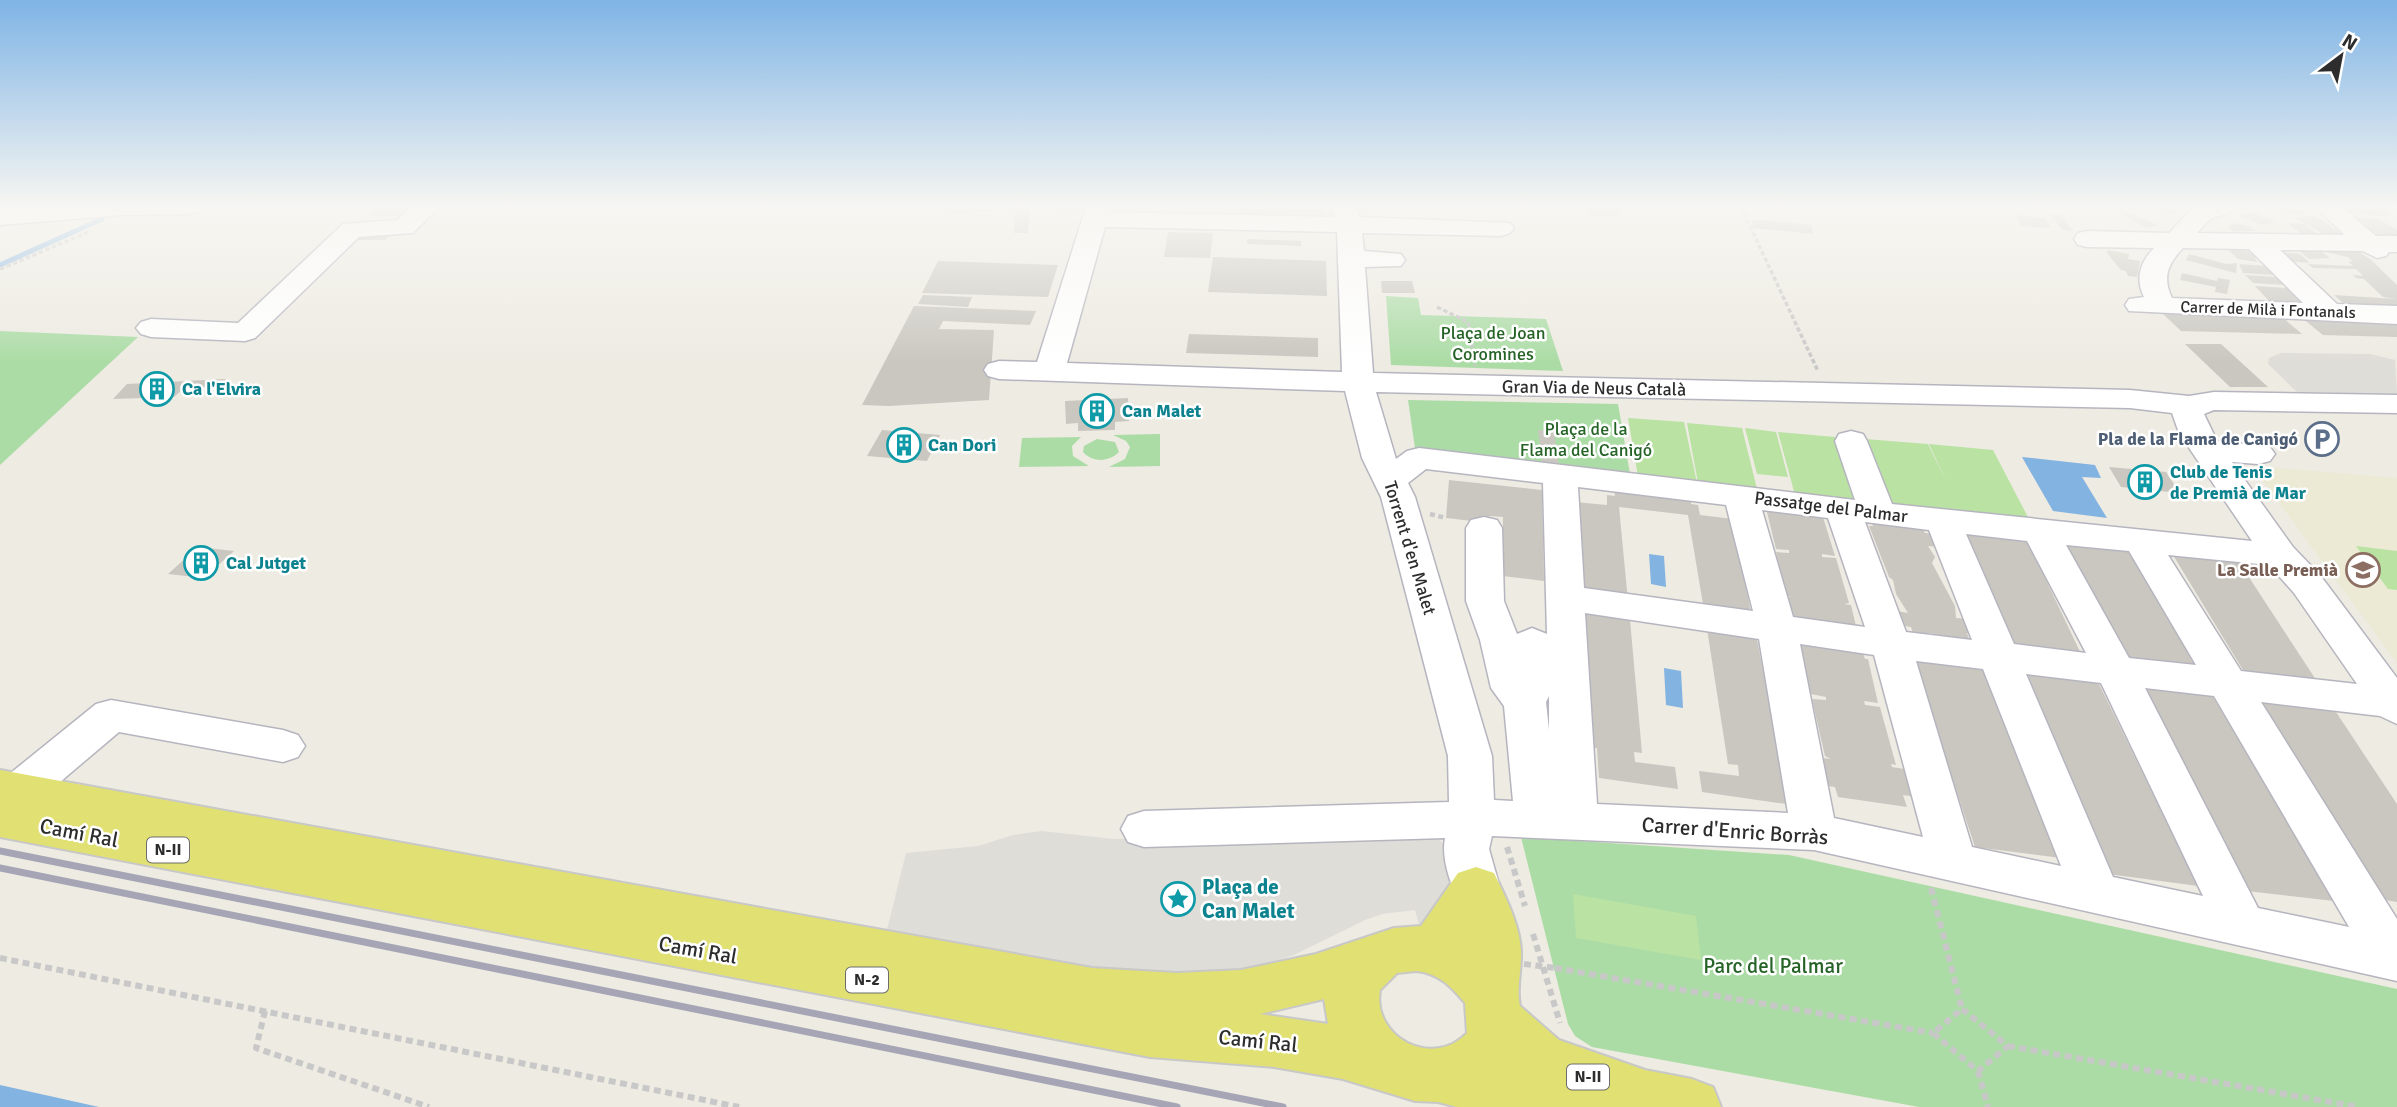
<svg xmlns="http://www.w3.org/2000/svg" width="2397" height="1107" viewBox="0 0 2397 1107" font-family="Signika,sans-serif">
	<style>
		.industrial { fill: #e4e1e7 }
		.education { fill: #ecead4 }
		.green { fill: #acdca6 }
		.pitch { fill: #b9e2a3 }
		.plaza { fill: #deddd8 }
		.water { fill: #83b3e1 }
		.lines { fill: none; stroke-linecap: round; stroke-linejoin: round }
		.stream { stroke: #83b3e1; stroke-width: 5 }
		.building { fill: #c9c7c0 }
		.minor-casing { stroke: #b6b5bf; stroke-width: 3 }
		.major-casing { stroke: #c8c8c8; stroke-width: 4 }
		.path-far2 { stroke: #c8c8c8; stroke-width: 3.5; stroke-dasharray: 4.5 2.5; stroke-linecap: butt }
		.path-far1 { stroke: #c8c8c8; stroke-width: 4.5; stroke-dasharray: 5 3.5; stroke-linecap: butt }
		.path { stroke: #c8c8c8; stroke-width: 6; stroke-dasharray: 7 4.5; stroke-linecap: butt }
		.minor { fill: #fff; fill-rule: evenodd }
		.major { fill: #e1e073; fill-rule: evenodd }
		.rail { stroke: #a6a5b5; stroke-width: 7 }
		.path-bridge { stroke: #c8c8c8; stroke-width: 6; stroke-dasharray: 7 4.5; stroke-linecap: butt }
		.labels { text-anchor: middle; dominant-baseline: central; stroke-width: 5; stroke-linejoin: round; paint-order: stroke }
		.far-street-label { font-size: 16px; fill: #2d2d2d; stroke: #fff }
		.shield { fill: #fff; stroke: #6c6c6c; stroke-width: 2 }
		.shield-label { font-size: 16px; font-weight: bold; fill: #2d2d2d }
		.park-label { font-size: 18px; fill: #256326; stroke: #fff }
		.street-label { font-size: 18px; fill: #2d2d2d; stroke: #fff }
		.culture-label { font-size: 18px; font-weight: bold; fill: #0d838f; stroke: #fff; text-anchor: start }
		.service-label { font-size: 18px; font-weight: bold; fill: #4e5e75; stroke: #fff; text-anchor: end }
		.education-label { font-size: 18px; font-weight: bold; fill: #785e54; stroke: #fff; text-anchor: end }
		.near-street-label { font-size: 21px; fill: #2d2d2d; stroke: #fff }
		.near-culture-label { font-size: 21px; font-weight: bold; fill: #0d838f; stroke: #fff; text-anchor: start }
		.near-park-label { font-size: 21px; fill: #256326; stroke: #fff }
	</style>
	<rect width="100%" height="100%" fill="#edebe2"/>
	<path class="industrial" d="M 1033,207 L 1430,207 L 1432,213 L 1058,216 Z"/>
	<path class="education" d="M 2252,466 L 2397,478 L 2397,663 Z"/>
	<g class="green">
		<path d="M 1386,296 L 1418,298 L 1421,315 L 1546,319 L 1563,371 L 1391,365 Z"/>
		<path d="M 0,331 L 138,337 L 0,465 Z"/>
		<path d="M 1408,400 L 1618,404 L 1631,480 L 1416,455 Z"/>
		<path d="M 1160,434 L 1160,466 L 1109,467 L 1125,459 L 1130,447 L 1126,441 L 1113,435 Z"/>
		<path d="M 1081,437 L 1072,446 L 1073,456 L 1089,466 L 1019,467 L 1022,438 Z"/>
		<path d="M 1097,439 L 1115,442 L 1119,452 C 1109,462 1093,463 1083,452 L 1084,446 Z"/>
		<path d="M 1521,837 L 1789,855 L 2397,989 L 2397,1107 L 1919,1107 L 1592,1047 L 1575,1036 L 1568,1024 Z"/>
	</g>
	<g class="pitch">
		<path d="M 1628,418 L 1684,422 L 1697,483 L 1638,476 Z"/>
		<path d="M 1687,423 L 1742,428 L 1757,489 L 1698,483 Z"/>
		<path d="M 1745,428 L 1776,432 L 1788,477 L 1757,474 Z"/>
		<path d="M 1778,432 L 1835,437 L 1861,503 L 1795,495 Z"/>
		<path d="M 1865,439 L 1928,444 L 1947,483 L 1929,444 L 1993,450 L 2032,525 L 1896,510 Z"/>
		<path d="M 2356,546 L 2397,551 L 2397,590 L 2388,589 Z"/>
		<path d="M 1573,894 L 1696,916 L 1701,960 L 1576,938 Z"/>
	</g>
	<g class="plaza">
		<path d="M 2281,353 L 2370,354 L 2395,360 L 2397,394 L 2297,392 L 2268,364 L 2269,358 Z"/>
		<path d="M 1042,831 L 1114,839 L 1415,834 L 1437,838 L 1448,848 L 1462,894 L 1434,924 L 1419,925 L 1415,910 L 1382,914 L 1365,920 L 1294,955 L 1254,968 L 1219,973 L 1104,974 L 884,942 L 906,853 L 978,846 L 1013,835 Z"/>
	</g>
	<g class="water">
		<path d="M 2022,457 L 2095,465 L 2101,478 L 2082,477 L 2107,518 L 2053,511 Z"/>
		<path d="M 1649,554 L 1664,556 L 1666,587 L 1651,584 Z"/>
		<path d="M 1664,668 L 1681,671 L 1683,708 L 1666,705 Z"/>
		<path d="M 0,1085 L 99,1107 L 0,1107 Z"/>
	</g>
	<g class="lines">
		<path class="stream" d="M 0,265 L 102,219"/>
	</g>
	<g class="building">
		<path d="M 376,207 L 416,207 L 407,215 L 367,216 Z"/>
		<path d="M 948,207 L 993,207 L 992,212 L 946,213 Z"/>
		<path d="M 1004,207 L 1030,207 L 1028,233 L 1014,233 L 1015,212 L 1004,212 Z"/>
		<path d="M 1187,207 L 1324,207 L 1325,213 L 1317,216 L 1187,214 Z"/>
		<path d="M 1584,207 L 1621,209 L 1623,213 L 1618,213 L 1619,217 L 1586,215 Z"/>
		<path d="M 2149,207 L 2169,207 L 2179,210 L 2170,214 Z"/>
		<path d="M 2272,207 L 2293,207 L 2309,214 L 2291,215 Z"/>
		<path d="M 2344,207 L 2381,209 L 2390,216 L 2353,214 Z"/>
		<path d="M 2116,211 L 2129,212 L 2159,226 L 2146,228 Z"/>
		<path d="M 2251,212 L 2268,218 L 2275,223 L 2263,225 L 2238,216 Z"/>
		<path d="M 2050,214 L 2061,215 L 2073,231 L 2062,230 Z"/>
		<path d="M 2016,215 L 2045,218 L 2051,228 L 2022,226 Z"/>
		<path d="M 2314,216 L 2328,224 L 2343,235 L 2323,234 L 2294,217 Z"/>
		<path d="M 2357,218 L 2379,219 L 2397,230 L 2397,237 L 2380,236 Z"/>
		<path d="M 1752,219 L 1811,225 L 1813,234 L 1753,228 Z"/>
		<path d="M 2233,223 L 2248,226 L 2256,231 L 2235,231 L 2237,233 L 2227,228 Z"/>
		<path d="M 2287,223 L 2304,224 L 2319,235 L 2303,235 Z"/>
		<path d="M 357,232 L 393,233 L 385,240 L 348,240 Z"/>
		<path d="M 1168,232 L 1213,233 L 1210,258 L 1164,257 Z"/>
		<path d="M 1247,239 L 1301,241 L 1301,246 L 1247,244 Z"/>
		<path d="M 2226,248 L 2254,252 L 2259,258 L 2254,258 L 2258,262 L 2238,259 Z"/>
		<path d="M 2296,248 L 2353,248 L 2370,259 L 2397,285 L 2397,309 L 2345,305 L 2334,295 L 2396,299 L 2383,297 L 2364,279 L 2356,278 L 2353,275 L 2363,276 L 2356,269 L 2313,268 L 2308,264 L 2353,266 L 2348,261 L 2353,262 L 2348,257 L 2321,251 L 2330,258 L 2309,259 Z"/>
		<path d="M 2107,250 L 2129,254 L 2128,259 L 2140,261 L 2137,277 L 2128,276 L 2126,271 L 2121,270 L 2107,253 Z"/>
		<path d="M 2280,252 L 2300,254 L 2310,263 L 2287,261 Z"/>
		<path d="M 2189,254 L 2226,264 L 2237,263 L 2236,273 L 2186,260 Z"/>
		<path d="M 1213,257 L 1326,261 L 1327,296 L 1208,292 Z"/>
		<path d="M 938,261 L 1058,265 L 1048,297 L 922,293 Z"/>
		<path d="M 2239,264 L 2266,266 L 2274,275 L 2243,273 Z"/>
		<path d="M 2182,273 L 2217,281 L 2218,278 L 2230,280 L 2227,294 L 2215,292 L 2216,287 L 2180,280 Z"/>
		<path d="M 2245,275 L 2277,277 L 2285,285 L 2253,283 Z"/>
		<path d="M 1381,281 L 1412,281 L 1415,293 L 1382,293 Z"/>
		<path d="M 2255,286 L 2287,288 L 2301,302 L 2269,301 Z"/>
		<path d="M 923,295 L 972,297 L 968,307 L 918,304 Z"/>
		<path d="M 914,306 L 1036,311 L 1030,325 L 943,321 L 939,329 L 994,330 L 989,400 L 889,406 L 862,405 Z"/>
		<path d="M 2163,314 L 2282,317 L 2302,334 L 2181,331 Z"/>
		<path d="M 2302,318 L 2397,321 L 2397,337 L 2323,335 Z"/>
		<path d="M 1189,334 L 1318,338 L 1318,357 L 1186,353 Z"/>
		<path d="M 2185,344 L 2221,344 L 2268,387 L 2230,387 Z"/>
		<path d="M 226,379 L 221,385 L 182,390 L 174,397 L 113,399 L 127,384 Z"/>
		<path d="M 1128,398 L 1129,421 L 1115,422 L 1115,430 L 1078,431 L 1078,423 L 1066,424 L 1065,401 Z"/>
		<path d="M 882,430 L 940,435 L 927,461 L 867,456 Z"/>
		<path d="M 1538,430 L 1554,431 L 1559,468 L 1543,467 Z"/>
		<path d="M 2109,467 L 2166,472 L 2180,493 L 2121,487 Z"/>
		<path d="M 1449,480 L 1542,490 L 1544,581 L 1502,576 L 1503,517 L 1489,516 L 1489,523 L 1446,518 Z"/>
		<path d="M 1614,490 L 1691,499 L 1691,504 L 1698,505 L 1700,515 L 1733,519 L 1752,618 L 1704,610 L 1688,515 L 1619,507 L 1628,601 L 1581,598 L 1575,502 L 1607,505 L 1607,495 L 1615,496 Z"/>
		<path d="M 1766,508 L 1822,514 L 1835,556 L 1822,554 L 1822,557 L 1836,558 L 1849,603 L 1844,604 L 1851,605 L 1857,630 L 1794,622 L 1786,597 L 1791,597 L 1787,596 L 1776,552 L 1789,553 L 1789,550 L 1776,549 Z"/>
		<path d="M 1871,521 L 1922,528 L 1925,533 L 1934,534 L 1938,547 L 1928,546 L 1935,557 L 1932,563 L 1955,606 L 1956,618 L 1967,619 L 1975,634 L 1967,633 L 1969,639 L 1960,639 L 1930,633 L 1920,635 L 1913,633 L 1911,627 L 1899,625 L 1897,611 L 1908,613 L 1896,594 L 1893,580 L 1889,577 L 1869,526 L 1873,526 Z"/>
		<path d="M 1964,531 L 2026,538 L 2083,658 L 2014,650 Z"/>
		<path d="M 2066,543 L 2129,550 L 2199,673 L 2127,664 Z"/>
		<path d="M 198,547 L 234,551 L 204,578 L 168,574 Z"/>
		<path d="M 2173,555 L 2239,562 L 2322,689 L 2249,680 Z"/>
		<path d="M 1582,612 L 1630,620 L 1642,753 L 1634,752 L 1635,762 L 1675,767 L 1678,789 L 1599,778 L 1597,748 L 1589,748 Z"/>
		<path d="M 1707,629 L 1756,635 L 1790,802 L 1785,801 L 1786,804 L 1702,792 L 1699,771 L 1739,776 L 1738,765 L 1728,764 Z"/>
		<path d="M 1798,643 L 1862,650 L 1865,659 L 1868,659 L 1878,703 L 1864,701 L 1865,705 L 1880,707 L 1896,765 L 1891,764 L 1892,767 L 1910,770 L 1917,797 L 1903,795 L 1907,807 L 1838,797 L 1835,787 L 1821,785 L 1814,757 L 1831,759 L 1825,756 L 1812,699 L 1826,700 L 1826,697 L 1811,694 Z"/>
		<path d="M 1912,657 L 1982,665 L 2061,858 L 1975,847 Z"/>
		<path d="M 2026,671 L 2097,680 L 2198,886 L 2108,874 Z"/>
		<path d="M 2138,683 L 2210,692 L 2334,901 L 2247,891 Z"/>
		<path d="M 2245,698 L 2334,709 L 2397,804 L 2397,902 L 2367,897 Z"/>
	</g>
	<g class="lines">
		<g class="minor-casing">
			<g id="minor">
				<path d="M 33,207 L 204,207 L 201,212 L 192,214 L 122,215 L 0,225 L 0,209 Z"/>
				<path d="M 412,207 L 439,207 L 413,233 L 359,237 L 255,338 L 245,341 L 151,337 L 141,334 L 136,328 L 141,322 L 151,319 L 238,323 L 343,224 L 397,220 Z"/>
				<path d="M 1086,207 L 1110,207 L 1109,212 L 1334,217 L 1332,207 L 1356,207 L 1359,217 L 1510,223 L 1514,228 L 1510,233 L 1501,236 L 1362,233 L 1364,251 L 1401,254 L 1405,260 L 1401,266 L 1365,267 L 1373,373 L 2130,390 L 2189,396 L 2214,392 L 2397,395 L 2397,413 L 2214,410 L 2204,414 L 2217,441 L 2270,447 L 2275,454 L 2270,461 L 2258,464 L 2232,462 L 2293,547 L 2320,575 L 2397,678 L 2397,724 L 2380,716 L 2261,702 L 2397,919 L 2397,981 L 1814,850 L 1492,836 L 1489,849 L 1500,888 L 1493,902 L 1476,908 L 1459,902 C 1450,883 1441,858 1445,838 L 1144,847 L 1128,842 L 1121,829 L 1128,816 L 1144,811 L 1449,802 L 1448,756 L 1381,497 L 1362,458 L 1345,391 L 999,379 L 988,376 L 984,370 L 988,364 L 999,361 L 1037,362 ZM 1105,227 L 1337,232 L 1342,372 L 1067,363 ZM 1376,392 L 2130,408 L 2172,413 L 2179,433 L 2252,541 L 1892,504 L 1867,441 L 1863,434 L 1851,431 L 1839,434 L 1835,441 L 1855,500 L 1419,448 L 1407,451 L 1396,459 ZM 1426,469 L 1543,483 L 1547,634 L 1532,628 L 1517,634 L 1504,601 L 1502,528 L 1497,520 L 1484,517 L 1471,520 L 1466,528 L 1466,601 L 1480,640 L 1491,688 L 1504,706 L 1513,801 L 1494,800 L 1492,756 L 1415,497 L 1408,483 ZM 1578,487 L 1726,505 L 1753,611 L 1584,588 ZM 1762,510 L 1828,518 L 1865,627 L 1793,617 ZM 1865,522 L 1929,530 L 1972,640 L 1906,632 ZM 1966,534 L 2027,541 L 2086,653 L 2014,644 ZM 2066,545 L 2129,551 L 2196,665 L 2129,658 ZM 2168,555 L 2269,565 L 2294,593 L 2357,684 L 2241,671 ZM 1585,613 L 1759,639 L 1788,813 L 1597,804 ZM 1800,644 L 1874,655 L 1923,837 L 1834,818 ZM 1916,661 L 1983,669 L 2061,866 L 1972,847 ZM 2026,674 L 2101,683 L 2203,896 L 2113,877 ZM 2145,688 L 2214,696 L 2349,927 L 2258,908 ZM 1549,696 L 1549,730 L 1546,702 Z"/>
				<path d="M 2197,207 L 2234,207 L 2231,212 L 2210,219 L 2197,233 L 2345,235 L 2315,207 L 2342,207 L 2376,236 L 2397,236 L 2397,252 L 2389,252 L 2386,256 L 2377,258 L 2363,251 L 2280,250 L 2337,304 L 2397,306 L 2397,324 L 2129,311 L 2125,305 L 2129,299 L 2144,297 C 2135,279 2140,262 2154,248 L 2087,247 L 2078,245 L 2074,239 L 2078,233 L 2087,231 L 2169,233 L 2192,209 ZM 2183,248 L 2249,249 L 2303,303 L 2172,298 C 2162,277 2168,264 2183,248 Z"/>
				<path d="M 111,700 L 283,730 L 298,735 L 305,746 L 298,757 L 283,762 L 119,732 L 34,804 L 18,809 L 2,804 L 0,784 L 2,780 L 96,704 Z"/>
			</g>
		</g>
		<g class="major-casing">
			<path id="major" d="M 0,770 L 1092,968 L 1177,973 L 1241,970 L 1316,954 L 1394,928 L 1421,926 L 1458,873 L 1476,867 L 1494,873 C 1505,896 1520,925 1521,951 C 1522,970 1516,987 1520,1006 L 1559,1040 L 1645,1070 L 1692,1079 L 1713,1087 L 1721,1107 L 1457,1107 L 1438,1102 L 1415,1101 L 1343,1079 L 1274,1067 L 1150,1057 L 0,837 ZM 1416,971 C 1438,973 1451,986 1465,1003 L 1467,1033 C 1433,1069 1372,1038 1380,990 L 1397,973 ZM 1324,999 L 1328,1024 L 1260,1014 Z"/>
		</g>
		<g class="path-far2">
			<path d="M 1741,207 L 1818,371"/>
			<path d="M 0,269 L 91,231"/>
			<path d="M 1437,307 L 1468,322 L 1475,366"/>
		</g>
		<path class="path-far1" d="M 1430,514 L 1446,518"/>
		<g class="path">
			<path d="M 1507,847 L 1525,906"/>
			<path d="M 1931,888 L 1962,1009"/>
			<path d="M 1533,934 L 1560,1023"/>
			<path d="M 0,958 L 739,1107"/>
			<path d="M 1555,968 L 1933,1033"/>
			<path d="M 1962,1009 L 2008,1046 L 1978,1071 L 1933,1033 Z"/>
			<path d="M 265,1011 L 256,1048 L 429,1107"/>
			<path d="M 2008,1046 L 2359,1107"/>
			<path d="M 1978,1071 L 1988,1107"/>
		</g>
		<use href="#minor" class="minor"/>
		<use href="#major" class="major"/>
		<g class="rail">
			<path d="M 0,851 L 1283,1107"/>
			<path d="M 0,868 L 1177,1107"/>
		</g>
		<path class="path-bridge" d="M 1524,964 L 1555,968"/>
	</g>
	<linearGradient id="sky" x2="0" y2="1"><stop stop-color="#7fb4e5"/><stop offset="0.57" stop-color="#f7f6f2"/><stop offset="1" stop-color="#f7f6f2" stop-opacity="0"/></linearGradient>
	<rect width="2397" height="362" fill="url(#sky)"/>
	<defs>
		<g id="building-ring" transform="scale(1.75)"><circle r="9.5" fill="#fff" stroke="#0f9aa8" stroke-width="1.5"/><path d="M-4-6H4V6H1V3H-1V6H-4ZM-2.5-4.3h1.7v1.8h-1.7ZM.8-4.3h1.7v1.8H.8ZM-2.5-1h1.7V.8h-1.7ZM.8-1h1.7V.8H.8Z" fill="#0f9aa8"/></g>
		<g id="parking-ring" transform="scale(1.75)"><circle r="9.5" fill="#fff" stroke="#5c6f8a" stroke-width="1.5"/><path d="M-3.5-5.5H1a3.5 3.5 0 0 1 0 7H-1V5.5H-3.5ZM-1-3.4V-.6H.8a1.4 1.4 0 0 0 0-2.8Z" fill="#5c6f8a"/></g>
		<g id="school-ring" transform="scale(1.75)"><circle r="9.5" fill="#fff" stroke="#8d6e63" stroke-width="1.5"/><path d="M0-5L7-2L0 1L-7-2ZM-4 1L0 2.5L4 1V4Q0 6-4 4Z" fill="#8d6e63"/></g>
		<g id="sight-ring" transform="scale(1.75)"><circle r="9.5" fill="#fff" stroke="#0f9aa8" stroke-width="1.5"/><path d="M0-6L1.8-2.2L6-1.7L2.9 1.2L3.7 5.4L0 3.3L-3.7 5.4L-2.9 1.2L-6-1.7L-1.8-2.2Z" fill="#0f9aa8"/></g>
	</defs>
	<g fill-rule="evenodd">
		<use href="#building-ring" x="157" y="389"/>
		<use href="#building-ring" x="1097" y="411"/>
		<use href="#parking-ring" x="2322" y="439"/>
		<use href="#building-ring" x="904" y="445"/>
		<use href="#building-ring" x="2145" y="482"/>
		<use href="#building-ring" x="201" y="563"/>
		<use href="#school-ring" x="2363" y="570"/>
		<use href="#sight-ring" x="1178" y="899"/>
	</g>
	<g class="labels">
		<g class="far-street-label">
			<text transform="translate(2268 310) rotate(2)">Carrer de Milà i Fontanals</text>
		</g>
		<g class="shield">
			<rect x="147" y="837.5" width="42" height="25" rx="5"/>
			<rect x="846" y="967.5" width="42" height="25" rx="5"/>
			<rect x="1567" y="1064.5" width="42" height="25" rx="5"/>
		</g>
		<g class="shield-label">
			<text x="168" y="850">N-II</text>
			<text x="867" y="980">N-2</text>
			<text x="1588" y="1077">N-II</text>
		</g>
		<g class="park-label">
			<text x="1493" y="333">Plaça de Joan<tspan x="1493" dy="21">Coromines</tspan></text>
			<text x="1586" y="429">Plaça de la<tspan x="1586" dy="21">Flama del Canigó</tspan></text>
		</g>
		<g class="street-label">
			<text transform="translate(1594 388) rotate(1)">Gran Via de Neus Català</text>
			<text transform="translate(1831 507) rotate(7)">Passatge del Palmar</text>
			<text transform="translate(1410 548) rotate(73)">Torrent d'en Malet</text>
		</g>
		<g class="culture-label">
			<text x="182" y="389">Ca l'Elvira</text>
			<text x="1122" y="411">Can Malet</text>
			<text x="928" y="445">Can Dori</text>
			<text x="2170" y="472">Club de Tenis<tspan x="2170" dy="21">de Premià de Mar</tspan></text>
			<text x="226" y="563">Cal Jutget</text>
		</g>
		<g class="service-label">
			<text x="2298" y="439">Pla de la Flama de Canigó</text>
		</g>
		<g class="education-label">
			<text x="2338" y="570">La Salle Premià</text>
		</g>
		<g class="near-street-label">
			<text transform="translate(1735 831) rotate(4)">Carrer d'Enric Borràs</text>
			<text transform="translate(79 833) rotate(11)">Camí Ral</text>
			<text transform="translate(698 950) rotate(10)">Camí Ral</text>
			<text transform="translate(1258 1041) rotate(6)">Camí Ral</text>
		</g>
		<g class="near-culture-label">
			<text x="1202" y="887">Plaça de<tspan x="1202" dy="24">Can Malet</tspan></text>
		</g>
		<g class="near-park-label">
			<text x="1773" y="966">Parc del Palmar</text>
		</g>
	</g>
	<g transform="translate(2341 56) rotate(32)" stroke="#ffffff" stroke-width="5" paint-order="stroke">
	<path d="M0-5L12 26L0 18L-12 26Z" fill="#2d2d2d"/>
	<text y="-10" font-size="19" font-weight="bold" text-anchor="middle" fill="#2d2d2d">N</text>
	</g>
</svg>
